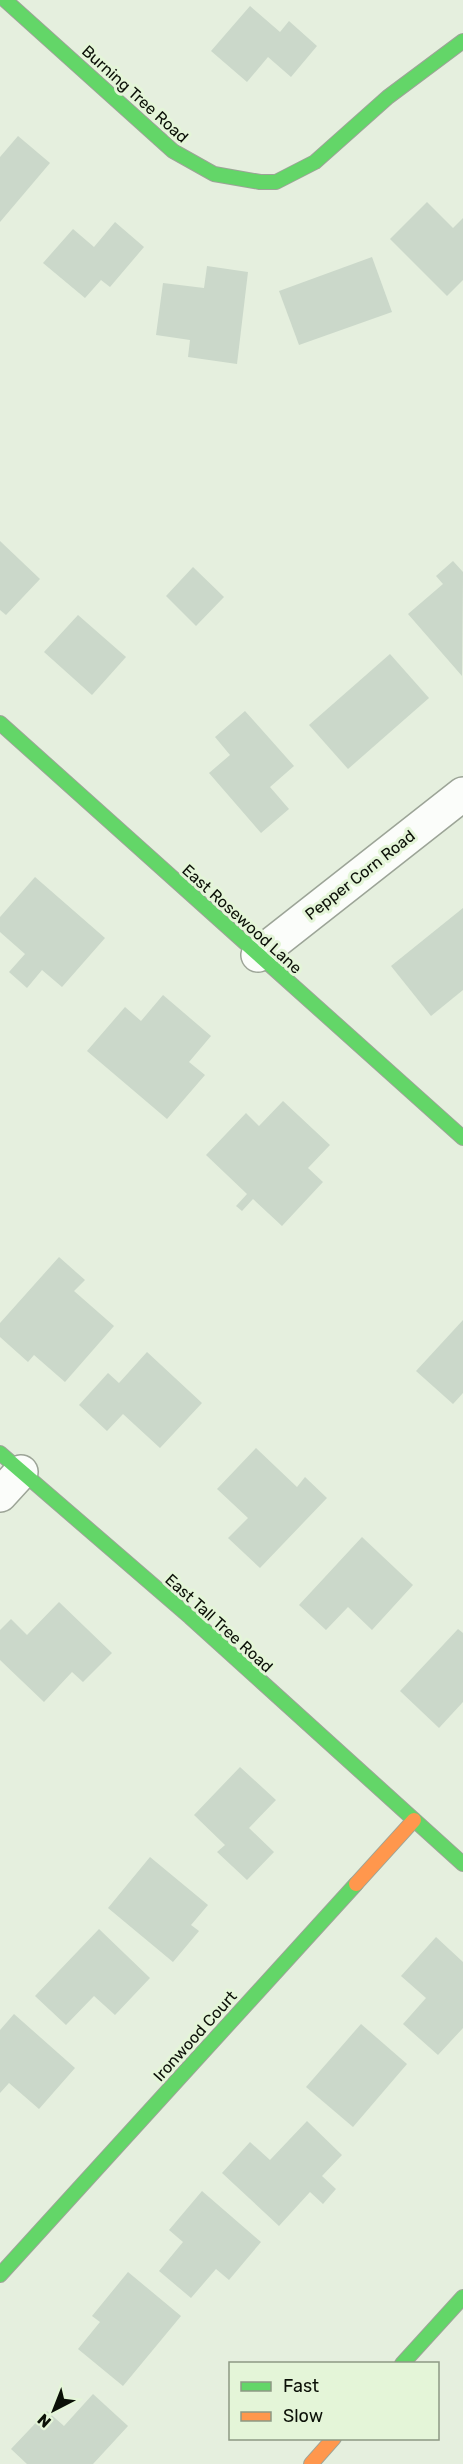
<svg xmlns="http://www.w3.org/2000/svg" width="463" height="2464" viewBox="0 0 463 2464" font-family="Rubik,sans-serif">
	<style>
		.building { fill: #cbd8ca }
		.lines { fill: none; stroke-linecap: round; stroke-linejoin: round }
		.street-casing { stroke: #9ca497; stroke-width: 36 }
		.fast-casing { stroke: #9ca497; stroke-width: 16 }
		.slow-casing { stroke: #9ca497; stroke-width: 16 }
		.street { stroke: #fbfdfa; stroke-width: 33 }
		.fast { stroke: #63d668; stroke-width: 14 }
		.slow { stroke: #ff974d; stroke-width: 14 }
		.labels { text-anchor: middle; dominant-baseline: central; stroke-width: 6; stroke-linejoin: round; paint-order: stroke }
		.street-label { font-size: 16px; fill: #0b1007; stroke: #e4f5d8 }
	</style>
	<rect width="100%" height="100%" fill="#e5efde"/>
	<g class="building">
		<path d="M 250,6 L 280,32 L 289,21 L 317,46 L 291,77 L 268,57 L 247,82 L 211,51 Z"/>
		<path d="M 18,136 L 50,163 L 0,222 L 0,157 Z"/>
		<path d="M 427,202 L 453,228 L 463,218 L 463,280 L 447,296 L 390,239 Z"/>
		<path d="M 115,222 L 144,247 L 110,287 L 101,280 L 85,298 L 43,263 L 73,229 L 94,247 Z"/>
		<path d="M 372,257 L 392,312 L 299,345 L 279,291 Z"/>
		<path d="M 207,266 L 248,272 L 237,364 L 188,357 L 190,340 L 156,335 L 163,283 L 204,288 Z"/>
		<path d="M 0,541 L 40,579 L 6,615 L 0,610 Z"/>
		<path d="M 453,561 L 463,572 L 462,676 L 408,614 L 443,584 L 436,576 Z"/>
		<path d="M 193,567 L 224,597 L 196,626 L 166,596 Z"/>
		<path d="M 78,615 L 126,657 L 92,695 L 44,652 Z"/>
		<path d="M 390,654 L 429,698 L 348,769 L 309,725 Z"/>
		<path d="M 245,711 L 294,766 L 270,787 L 289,809 L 261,833 L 209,773 L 230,755 L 215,737 Z"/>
		<path d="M 35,877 L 105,938 L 62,987 L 42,970 L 27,988 L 9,972 L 25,954 L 0,932 L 0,917 Z"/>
		<path d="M 463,908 L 463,990 L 431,1016 L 391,966 Z"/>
		<path d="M 163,995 L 211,1036 L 189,1062 L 205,1075 L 167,1119 L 87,1051 L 125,1007 L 141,1021 Z"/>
		<path d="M 283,1101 L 330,1145 L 308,1168 L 323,1182 L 282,1226 L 253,1199 L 242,1211 L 236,1206 L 247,1194 L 206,1155 L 246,1113 L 259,1126 Z"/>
		<path d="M 59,1257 L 85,1280 L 74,1291 L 114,1326 L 65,1382 L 34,1355 L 28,1362 L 0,1337 L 0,1323 Z"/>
		<path d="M 463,1320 L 463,1393 L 453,1404 L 416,1371 Z"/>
		<path d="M 147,1352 L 202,1403 L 160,1448 L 123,1414 L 107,1431 L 79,1405 L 108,1373 L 119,1383 Z"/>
		<path d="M 256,1448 L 297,1487 L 305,1477 L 327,1498 L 260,1568 L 228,1538 L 248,1518 L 217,1489 Z"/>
		<path d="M 362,1537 L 413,1585 L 372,1630 L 348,1607 L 326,1630 L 299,1605 Z"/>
		<path d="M 59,1602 L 112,1653 L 83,1682 L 72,1672 L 44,1702 L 0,1660 L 0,1630 L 11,1619 L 27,1635 Z"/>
		<path d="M 458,1629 L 463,1633 L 463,1702 L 439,1728 L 400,1691 Z"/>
		<path d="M 240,1767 L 276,1800 L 249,1828 L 274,1852 L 247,1880 L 217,1852 L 225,1845 L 194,1815 Z"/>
		<path d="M 150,1857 L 208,1905 L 191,1925 L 199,1931 L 173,1962 L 108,1908 Z"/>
		<path d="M 99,1929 L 150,1978 L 115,2015 L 94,1996 L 66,2025 L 35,1996 Z"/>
		<path d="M 436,1937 L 463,1962 L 463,2028 L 438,2055 L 403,2024 L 426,1998 L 401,1976 Z"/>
		<path d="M 14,2014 L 75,2068 L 39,2109 L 9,2083 L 0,2093 L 0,2030 Z"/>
		<path d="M 361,2024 L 407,2064 L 353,2127 L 306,2087 Z"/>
		<path d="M 307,2121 L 342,2155 L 322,2176 L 336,2189 L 323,2204 L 310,2192 L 279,2226 L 222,2173 L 250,2142 L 270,2160 Z"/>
		<path d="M 202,2191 L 261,2242 L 229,2280 L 216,2269 L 191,2298 L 159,2271 L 183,2242 L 169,2230 Z"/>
		<path d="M 128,2272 L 181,2316 L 123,2386 L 78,2349 L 100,2322 L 92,2316 Z"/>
		<path d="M 93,2394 L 128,2426 L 93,2464 L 27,2464 L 11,2449 L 47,2411 L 64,2426 Z"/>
	</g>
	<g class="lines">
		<g class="street-casing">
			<g id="street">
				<path d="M 258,955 L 463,794"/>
				<path d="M 0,1495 L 21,1472"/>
			</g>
		</g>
		<g class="fast-casing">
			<g id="fast">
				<path d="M 5,0 L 173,151 L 214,174 L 260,182 L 276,182 L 315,162 L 388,97 L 463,41"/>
				<path d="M 0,723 L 463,1138"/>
				<path d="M 0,1453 L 190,1617 L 463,1864"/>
				<path d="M 0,2275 L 356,1884"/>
				<path d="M 402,2364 L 463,2297"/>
			</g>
		</g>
		<g class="slow-casing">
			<g id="slow">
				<path d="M 356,1884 L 414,1820"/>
				<path d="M 311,2464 L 334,2438"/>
			</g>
		</g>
		<use href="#street" class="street"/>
		<use href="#fast" class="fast"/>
		<use href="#slow" class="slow"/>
	</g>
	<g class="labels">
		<g class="street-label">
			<text transform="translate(135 94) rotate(42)">Burning Tree Road</text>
			<text transform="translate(360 875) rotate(-38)">Pepper Corn Road</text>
			<text transform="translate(242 919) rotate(42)">East Rosewood Lane</text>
			<text transform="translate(219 1623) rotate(42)">East Tall Tree Road</text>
			<text transform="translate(195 2036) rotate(-48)">Ironwood Court</text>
		</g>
	</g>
	<rect x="229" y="2362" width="210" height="78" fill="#e4f5d8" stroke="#8d9984" stroke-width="1.5"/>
	<rect x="241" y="2382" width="30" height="9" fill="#63d668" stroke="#8d9984" stroke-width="1.5"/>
	<text x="283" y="2392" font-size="18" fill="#0b1007">Fast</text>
	<rect x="241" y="2412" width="30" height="9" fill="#ff974d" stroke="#8d9984" stroke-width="1.5"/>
	<text x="283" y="2422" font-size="18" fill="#0b1007">Slow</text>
	<g transform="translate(54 2410) rotate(222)" stroke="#e4f5d8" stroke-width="4.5" paint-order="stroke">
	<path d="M0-4.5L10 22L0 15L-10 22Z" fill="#0b1007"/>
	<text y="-9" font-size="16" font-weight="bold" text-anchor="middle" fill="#0b1007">N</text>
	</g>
</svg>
